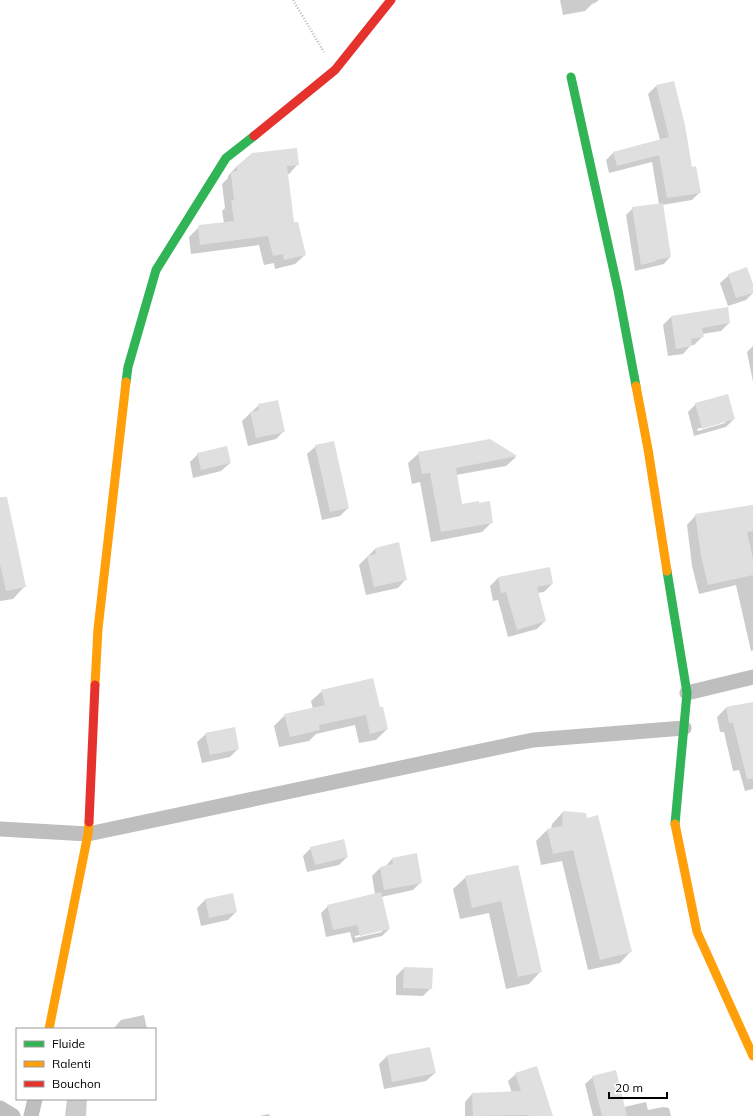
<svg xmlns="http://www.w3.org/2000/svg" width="753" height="1116" viewBox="0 0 753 1116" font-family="Mulish,sans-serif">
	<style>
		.shadow { fill: #0003; fill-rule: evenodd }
		.building { fill: #dfdfdf }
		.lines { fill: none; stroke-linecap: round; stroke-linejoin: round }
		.path { stroke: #b9b9b9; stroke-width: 2.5; stroke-dasharray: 1 2; stroke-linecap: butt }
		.street { stroke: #bebebe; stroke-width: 15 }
		.fast { stroke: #30b455; stroke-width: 9 }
		.slow { stroke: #ff9f0a; stroke-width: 9 }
		.jam { stroke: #e5322d; stroke-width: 9 }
	</style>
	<rect width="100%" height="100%" fill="#fff"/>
	<g class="shadow">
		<path d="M 560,0 L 599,0 L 595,3 L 592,4 L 585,11 L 563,15 Z"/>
		<path d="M 673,82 L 691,168 L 700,192 L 692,200 L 662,205 L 670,257 L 664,264 L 635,271 L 626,215 L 633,208 L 659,204 L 652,162 L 609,173 L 606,160 L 614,152 L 660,140 L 648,94 L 656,86 Z"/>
		<path d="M 298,164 L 289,174 L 287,174 L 293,224 L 305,255 L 295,264 L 275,269 L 274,263 L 264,265 L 259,245 L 191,254 L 189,237 L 200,226 L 224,223 L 222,211 L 225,208 L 222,184 L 228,178 L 228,176 L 237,166 Z"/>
		<path d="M 729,275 L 753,288 L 753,293 L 746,300 L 728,306 L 720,283 Z"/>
		<path d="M 671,317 L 729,323 L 721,331 L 702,334 L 702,337 L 694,345 L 691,345 L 683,354 L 668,356 L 663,325 Z"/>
		<path d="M 753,346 L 753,382 L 747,352 Z"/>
		<path d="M 696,404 L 734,419 L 726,427 L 694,436 L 688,412 ZM 725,421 L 725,423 L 698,431 L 697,429 Z"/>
		<path d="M 259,405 L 284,431 L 276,439 L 248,446 L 242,421 Z"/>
		<path d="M 490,440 L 516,457 L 506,466 L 456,475 L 462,505 L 492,522 L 482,532 L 431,542 L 420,482 L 412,484 L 408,463 L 419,453 Z"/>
		<path d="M 316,446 L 348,508 L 340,516 L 322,520 L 307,454 Z"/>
		<path d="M 198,454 L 230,463 L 221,471 L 193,478 L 190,462 Z"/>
		<path d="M 753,505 L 753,650 L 751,651 L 736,585 L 699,594 L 692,566 L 687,525 L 696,515 Z"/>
		<path d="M 0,527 L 25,586 L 13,599 L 0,601 Z"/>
		<path d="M 375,549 L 406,579 L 398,588 L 366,595 L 359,565 Z"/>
		<path d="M 498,578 L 552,584 L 544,592 L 537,593 L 545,621 L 537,629 L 508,637 L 498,600 L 493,601 L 490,586 Z"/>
		<path d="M 322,691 L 379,709 L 387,729 L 376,740 L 359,743 L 355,725 L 316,734 L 309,741 L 279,747 L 274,726 L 285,715 L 313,709 L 311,701 Z"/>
		<path d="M 753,703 L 753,789 L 745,791 L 739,770 L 733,771 L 724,732 L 720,732 L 717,717 L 727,707 Z"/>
		<path d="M 206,734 L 238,749 L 230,757 L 202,763 L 197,742 Z"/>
		<path d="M 563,812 L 631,951 L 620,963 L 588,970 L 562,861 L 541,865 L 536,841 L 548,829 L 551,829 L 552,824 Z"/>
		<path d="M 311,848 L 347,857 L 339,865 L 307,872 L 303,856 Z"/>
		<path d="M 416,855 L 421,882 L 413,890 L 381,897 L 389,929 L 382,936 L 353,943 L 350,932 L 326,937 L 321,913 L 328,906 L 375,894 L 372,876 L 380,868 L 385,867 L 392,859 ZM 382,930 L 382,932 L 355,938 L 355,936 Z"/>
		<path d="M 518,866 L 541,971 L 529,984 L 506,989 L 489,913 L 460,919 L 453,889 L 466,877 Z"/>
		<path d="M 205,900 L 236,912 L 228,920 L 201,926 L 197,908 Z"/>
		<path d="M 404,968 L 431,988 L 423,996 L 396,995 L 396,976 Z"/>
		<path d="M 144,1015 L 147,1029 L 113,1029 L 121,1020 Z"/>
		<path d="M 387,1056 L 435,1073 L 426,1081 L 384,1089 L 379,1064 Z"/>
		<path d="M 516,1074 L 552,1116 L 465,1116 L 465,1102 L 472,1094 L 512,1093 L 508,1081 Z"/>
		<path d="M 593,1077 L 624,1107 L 646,1102 L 648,1110 L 663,1107 L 669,1108 L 671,1116 L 593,1116 L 585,1084 Z"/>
		<path d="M 67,1099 L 87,1099 L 86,1116 L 65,1116 Z"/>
		<path d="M 269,1114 L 270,1116 L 259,1116 Z"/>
	</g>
	<g class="building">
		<path d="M 674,81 L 685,125 L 692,167 L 696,166 L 701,193 L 667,198 L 659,155 L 617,166 L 613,152 L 669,137 L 656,85 Z"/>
		<path d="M 297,148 L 299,165 L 287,166 L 294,222 L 298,222 L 306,255 L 284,260 L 283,254 L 273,256 L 268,236 L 200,245 L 198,227 L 199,225 L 234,221 L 231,201 L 234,200 L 231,174 L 232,172 L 237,171 L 237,166 L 252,153 Z"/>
		<path d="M 663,203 L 671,257 L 656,260 L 657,261 L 641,265 L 632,207 Z"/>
		<path d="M 747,267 L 753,284 L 753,293 L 736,298 L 728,274 Z"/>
		<path d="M 728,307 L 730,323 L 702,328 L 704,337 L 691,339 L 692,346 L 676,349 L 671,316 Z"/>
		<path d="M 728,394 L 735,419 L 702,429 L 695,403 Z"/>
		<path d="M 278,400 L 285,432 L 256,438 L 250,412 L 259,410 L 258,404 Z"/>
		<path d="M 490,439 L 517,456 L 456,468 L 462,504 L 479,501 L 479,503 L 490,501 L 493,523 L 441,532 L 430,473 L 422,474 L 418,452 Z"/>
		<path d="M 334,441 L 349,508 L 330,512 L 315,445 Z"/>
		<path d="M 227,446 L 231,463 L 201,470 L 197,453 Z"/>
		<path d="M 0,497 L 7,497 L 26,587 L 6,591 L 0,564 Z"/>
		<path d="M 753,505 L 753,531 L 747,532 L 753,559 L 753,575 L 708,585 L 701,556 L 695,514 Z"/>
		<path d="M 399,542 L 407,580 L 374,587 L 367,556 L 376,554 L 375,548 Z"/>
		<path d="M 550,567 L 553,584 L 537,587 L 546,621 L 517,630 L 506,592 L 501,593 L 498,577 Z"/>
		<path d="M 373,678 L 380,707 L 383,707 L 388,729 L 370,734 L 366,715 L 319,725 L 320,730 L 290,737 L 284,714 L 325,705 L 321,690 Z"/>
		<path d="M 753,702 L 753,779 L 747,779 L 733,723 L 729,723 L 726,707 Z"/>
		<path d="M 235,727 L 239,749 L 210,755 L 205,733 Z"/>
		<path d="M 563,811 L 586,813 L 587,818 L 598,815 L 632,952 L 600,960 L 573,850 L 553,854 L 547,829 L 562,826 Z"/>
		<path d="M 344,839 L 348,857 L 315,865 L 310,847 Z"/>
		<path d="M 417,853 L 422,883 L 384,890 L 380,867 L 393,864 L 392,858 Z"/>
		<path d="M 518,865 L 542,972 L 518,977 L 501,901 L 472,908 L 465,876 Z"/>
		<path d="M 381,892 L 390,929 L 360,936 L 357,925 L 333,930 L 327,905 Z"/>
		<path d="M 233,893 L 237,912 L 209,918 L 205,899 Z"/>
		<path d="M 404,967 L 433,968 L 432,989 L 403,988 Z"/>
		<path d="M 430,1047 L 436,1073 L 392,1082 L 387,1055 Z"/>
		<path d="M 537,1066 L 553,1116 L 529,1116 L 528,1115 L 473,1116 L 472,1093 L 521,1091 L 515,1073 Z"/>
		<path d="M 616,1070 L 627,1116 L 602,1116 L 592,1076 Z"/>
	</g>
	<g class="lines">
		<path class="path" d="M 293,0 L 324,52"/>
		<g class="street">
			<path d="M 687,693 L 753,677"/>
			<path d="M 0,829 L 88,834 L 533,740 L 684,728"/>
			<path d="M 0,1108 L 13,1116"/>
			<path d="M 31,1116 L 35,1099"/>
		</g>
		<g class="fast">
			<path d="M 571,77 L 618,290 L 636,386"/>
			<path d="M 126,382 L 128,367 L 156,270 L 226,158 L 254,136"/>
			<path d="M 667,571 L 687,693 L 675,824"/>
		</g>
		<g class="slow">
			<path d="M 636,386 L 648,449 L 667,571"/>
			<path d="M 95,685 L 98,629 L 126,382"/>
			<path d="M 675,824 L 697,932 L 753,1056"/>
			<path d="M 49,1029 L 88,834 L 89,822"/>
		</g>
		<g class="jam">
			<path d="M 254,136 L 335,70 L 391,0"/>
			<path d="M 89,822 L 95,685"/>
		</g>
	</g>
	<rect x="16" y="1028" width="140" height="72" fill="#ffffff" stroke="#999999"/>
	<rect x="24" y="1041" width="20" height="6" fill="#30b455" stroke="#999999"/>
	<text x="52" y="1048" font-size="12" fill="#000000">Fluide</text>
	<rect x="24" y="1061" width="20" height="6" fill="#ff9f0a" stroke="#999999"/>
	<text x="52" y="1068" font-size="12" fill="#000000">Ralenti</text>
	<rect x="24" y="1081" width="20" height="6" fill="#e5322d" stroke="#999999"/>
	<text x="52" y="1088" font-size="12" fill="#000000">Bouchon</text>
	<path d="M609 1092v6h58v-6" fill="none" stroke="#000000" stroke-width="2"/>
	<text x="615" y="1092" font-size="12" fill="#000000" stroke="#ffffff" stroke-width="3" paint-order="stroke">20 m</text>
</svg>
